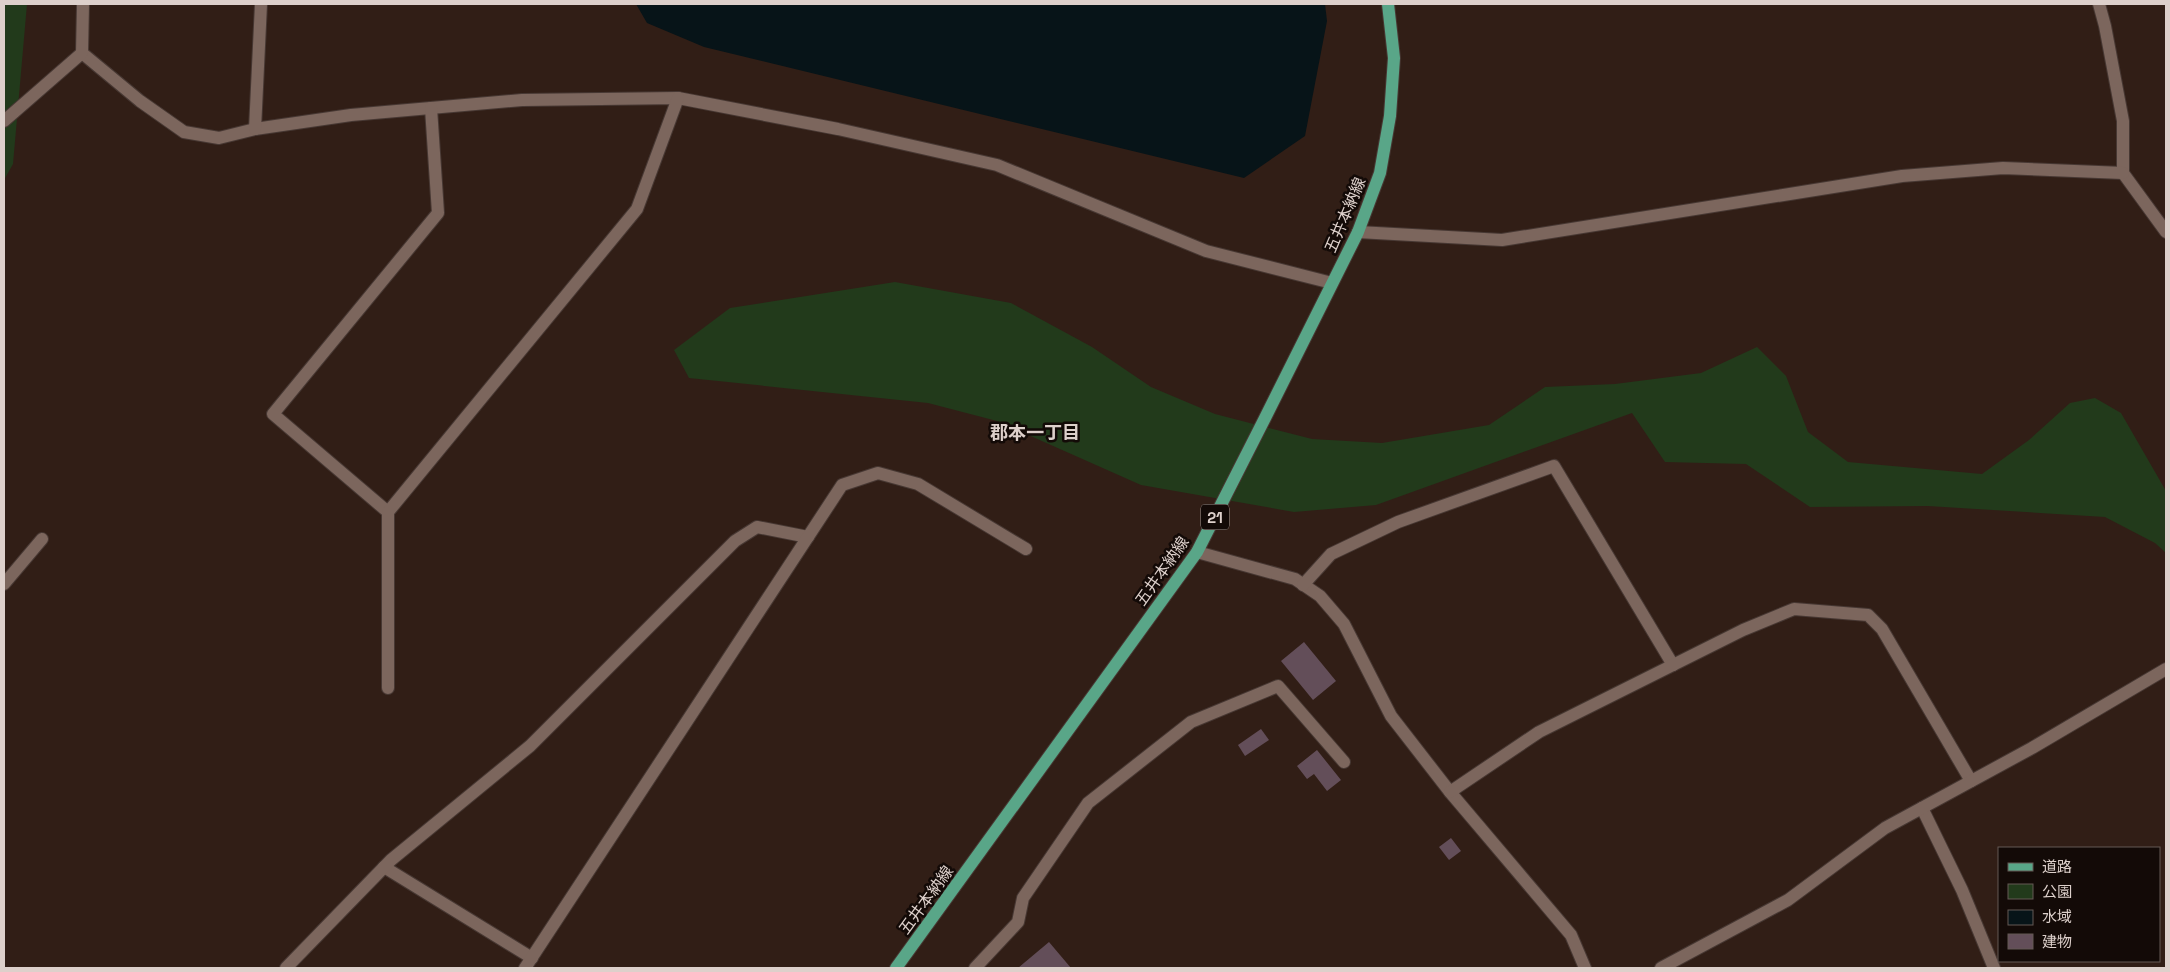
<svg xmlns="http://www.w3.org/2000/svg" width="2170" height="972" viewBox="0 0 2170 972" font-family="'Space Grotesk','Noto Sans JP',sans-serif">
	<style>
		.green { fill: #223a1b }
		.water { fill: #071418 }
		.building { fill: #634e59 }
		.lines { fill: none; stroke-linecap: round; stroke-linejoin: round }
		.lane-casing { stroke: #473833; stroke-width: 14 }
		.street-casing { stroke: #473833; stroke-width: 14 }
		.primary-casing { stroke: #473833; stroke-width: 14 }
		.lane { stroke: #7c665d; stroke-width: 12 }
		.street { stroke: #7c665d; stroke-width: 12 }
		.primary { stroke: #59a688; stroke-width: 12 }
		.labels { text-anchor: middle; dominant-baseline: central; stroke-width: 5; stroke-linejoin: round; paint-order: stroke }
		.shield { fill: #130a07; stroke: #a09590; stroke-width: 1 }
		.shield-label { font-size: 15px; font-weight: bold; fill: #ddd0cb }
		.street-label { font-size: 16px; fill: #ddd0cb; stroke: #130a07 }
		.neighbourhood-label { font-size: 18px; font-weight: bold; fill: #ddd0cb; stroke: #130a07 }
	</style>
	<rect width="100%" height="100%" fill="#311e16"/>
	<g class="green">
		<path d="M 4,4 L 27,4 L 13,164 L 4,180 Z"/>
		<path d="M 895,282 L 1011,303 L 1092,347 L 1151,387 L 1215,414 L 1312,439 L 1382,443 L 1489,425 L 1545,387 L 1615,384 L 1701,373 L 1757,347 L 1786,376 L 1808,432 L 1848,462 L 1982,474 L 2029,440 L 2070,403 L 2095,398 L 2121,413 L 2166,491 L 2166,553 L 2155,543 L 2105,517 L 1928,506 L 1810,507 L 1746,464 L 1665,462 L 1632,413 L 1376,505 L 1294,512 L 1141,485 L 997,421 L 928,403 L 689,378 L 674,350 L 730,308 Z"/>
	</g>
	<path class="water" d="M 636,4 L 1325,4 L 1327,21 L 1305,136 L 1244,178 L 704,47 L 647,23 Z"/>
	<g class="building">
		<path d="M 1304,642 L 1336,681 L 1313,700 L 1281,661 Z"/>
		<path d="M 1261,729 L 1269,740 L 1245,756 L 1238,745 Z"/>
		<path d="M 1317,750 L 1341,780 L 1327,791 L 1314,774 L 1307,779 L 1297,766 Z"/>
		<path d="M 1451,838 L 1461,851 L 1449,860 L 1439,847 Z"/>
		<path d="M 1049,942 L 1071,968 L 1018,968 Z"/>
	</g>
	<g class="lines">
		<g class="lane-casing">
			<path id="lane" d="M 975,968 L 1018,922 L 1023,898 L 1088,803 L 1191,722 L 1278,686 L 1344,762"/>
		</g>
		<g class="street-casing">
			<g id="street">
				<path d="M 2099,4 L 2105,26 L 2123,121 L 2123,173 L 2166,232"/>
				<path d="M 82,53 L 140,101 L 184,132 L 219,138 L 255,129 L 351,115 L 522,100 L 678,98 L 838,129 L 997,165 L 1206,251 L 1332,283"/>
				<path d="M 4,121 L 82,53 L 83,4"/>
				<path d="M 255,129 L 261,4"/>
				<path d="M 1358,232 L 1502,240 L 1902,176 L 2003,168 L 2123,173"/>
				<path d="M 388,512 L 273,414 L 438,213 L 431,108"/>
				<path d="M 1197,552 L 1295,579 L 1320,596 L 1344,624 L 1391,716 L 1450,792 L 1571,935 L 1585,968"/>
				<path d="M 4,584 L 42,539"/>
				<path d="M 1303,585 L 1331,554 L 1398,522 L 1554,466 L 1673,665"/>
				<path d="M 388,688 L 388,512 L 637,209 L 678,98"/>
				<path d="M 1450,792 L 1539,732 L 1743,630 L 1794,609 L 1868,615 L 1882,629 L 1971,781"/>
				<path d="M 1922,808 L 1962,890 L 1994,968"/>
				<path d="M 384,867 L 532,958"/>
				<path d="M 286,968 L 391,860 L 530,746 L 735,541 L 757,527 L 808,537"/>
				<path d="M 525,968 L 842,485 L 878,473 L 918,484 L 1026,549"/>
				<path d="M 1661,968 L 1788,900 L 1885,828 L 2032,748 L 2166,669"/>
			</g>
		</g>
		<g class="primary-casing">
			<path id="primary" d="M 896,968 L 1197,552 L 1265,418 L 1358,232 L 1380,173 L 1390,116 L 1394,58 L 1388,4"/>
		</g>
		<use href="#lane" class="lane"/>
		<use href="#street" class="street"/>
		<use href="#primary" class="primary"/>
	</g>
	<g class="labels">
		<rect class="shield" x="1201" y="504.5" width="28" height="25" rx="4"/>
		<g class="shield-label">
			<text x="1215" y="517">21</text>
		</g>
		<g class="street-label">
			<text transform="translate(1345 215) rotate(-67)">五井本納線</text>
			<text transform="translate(1162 571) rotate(-55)">五井本納線</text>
			<text transform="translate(926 900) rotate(-54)">五井本納線</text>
		</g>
		<g class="neighbourhood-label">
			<text x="1035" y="432">郡本一丁目</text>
		</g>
	</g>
	<rect width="2170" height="972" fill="none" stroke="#ddd0cb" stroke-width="10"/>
	<rect x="1998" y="847" width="162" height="115" fill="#130a07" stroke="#645955"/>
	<rect x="2008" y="863" width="25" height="8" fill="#59a688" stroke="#645955"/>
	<text x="2042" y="872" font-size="15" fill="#ddd0cb">道路</text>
	<rect x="2008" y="884" width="25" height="15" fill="#223a1b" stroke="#645955"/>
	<text x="2042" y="897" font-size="15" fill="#ddd0cb">公園</text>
	<rect x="2008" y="910" width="25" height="15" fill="#071418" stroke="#645955"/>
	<text x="2042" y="922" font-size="15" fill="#ddd0cb">水域</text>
	<rect x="2008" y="934" width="25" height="15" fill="#634e59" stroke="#645955"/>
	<text x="2042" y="947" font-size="15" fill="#ddd0cb">建物</text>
</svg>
